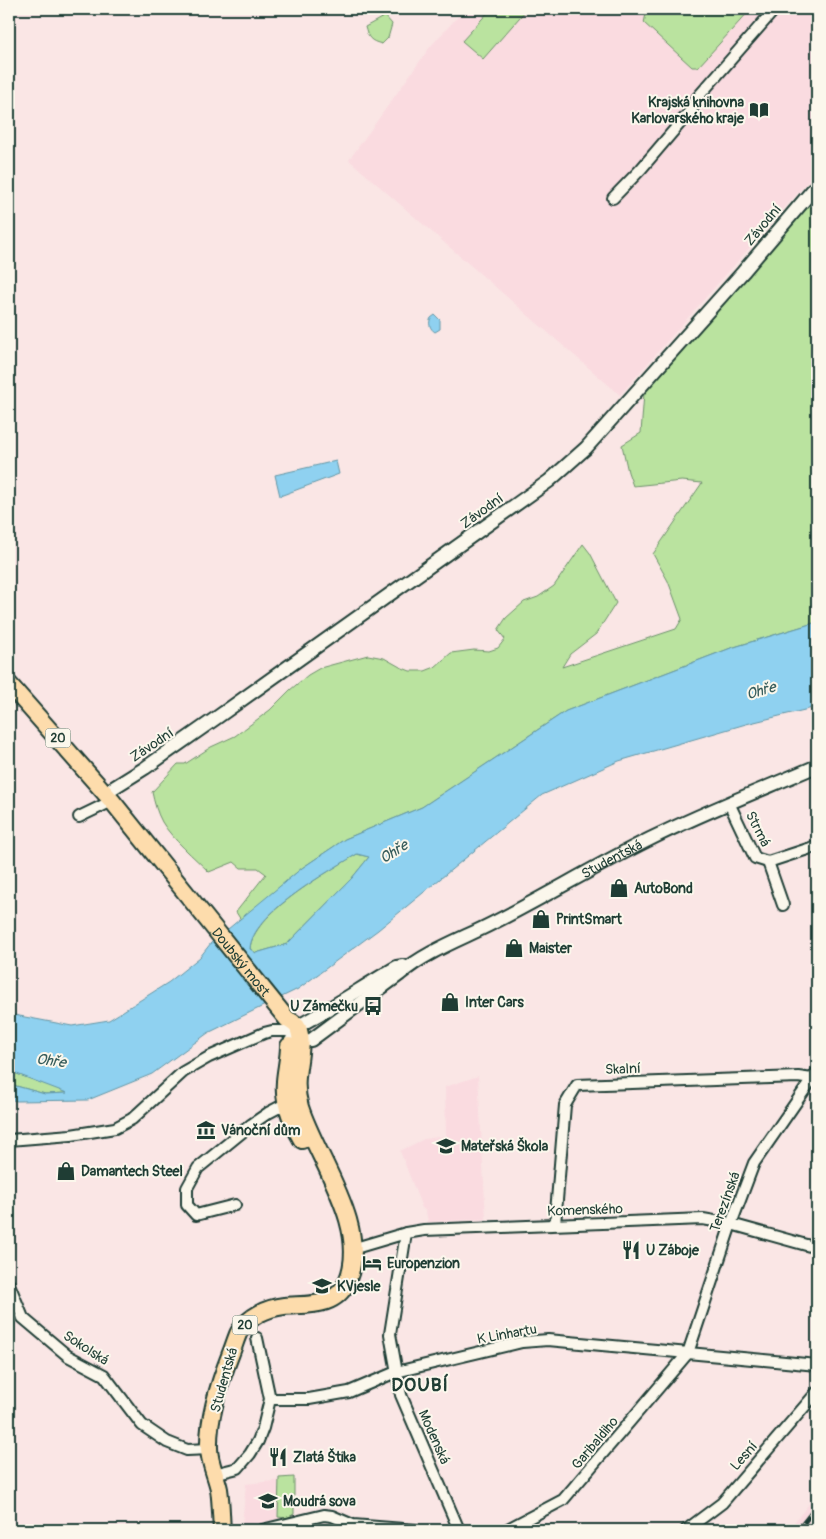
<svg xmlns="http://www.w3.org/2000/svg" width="826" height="1539" viewBox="0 0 826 1539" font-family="Pangolin,sans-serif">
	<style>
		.built { fill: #fadbe0 }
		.green { fill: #bae39f; stroke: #6c906a }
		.water { fill: #8fd1f0; stroke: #6296a5; fill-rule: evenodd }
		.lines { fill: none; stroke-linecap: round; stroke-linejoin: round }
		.minor-casing { stroke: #1f3d34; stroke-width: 14 }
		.tertiary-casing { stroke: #1f3d34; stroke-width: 16 }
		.primary-casing { stroke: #1f3d34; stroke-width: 20 }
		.minor { stroke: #fbf7ec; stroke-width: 10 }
		.tertiary { stroke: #fbf7ec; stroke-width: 12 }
		.primary { stroke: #fddcac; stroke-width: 16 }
		.rail-casing { stroke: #1f3d34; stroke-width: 5 }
		.rail { stroke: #fbf7ec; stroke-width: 3; stroke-dasharray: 9; stroke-linecap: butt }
		.labels { text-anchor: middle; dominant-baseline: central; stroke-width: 4; stroke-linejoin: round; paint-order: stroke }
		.shield { fill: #fbf7ec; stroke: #61756b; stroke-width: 1 }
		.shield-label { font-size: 12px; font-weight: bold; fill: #1f3d34 }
		.poi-label { font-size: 14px; font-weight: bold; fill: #1f3d34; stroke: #fbf7ec; text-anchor: start }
		.street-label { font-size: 14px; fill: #1f3d34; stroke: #fbf7ec }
		.water-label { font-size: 15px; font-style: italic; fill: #355b5a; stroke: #fbf7ec }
		.district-label { font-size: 19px; font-weight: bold; letter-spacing: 1px; fill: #1f3d34; stroke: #fbf7ec }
	</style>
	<rect width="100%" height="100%" fill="#fae6e5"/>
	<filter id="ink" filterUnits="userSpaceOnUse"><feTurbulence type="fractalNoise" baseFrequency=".02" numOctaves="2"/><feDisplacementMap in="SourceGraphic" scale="10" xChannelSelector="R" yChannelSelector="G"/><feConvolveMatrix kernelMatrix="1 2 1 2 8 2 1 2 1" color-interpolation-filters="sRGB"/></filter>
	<g filter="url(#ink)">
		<g class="built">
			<path d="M 465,9 L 817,9 L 817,171 L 620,395 L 349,160 L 430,47 Z"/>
			<path d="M 478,1076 L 486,1219 L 428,1222 L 426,1211 L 422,1208 L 400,1151 L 424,1139 L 446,1136 L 445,1087 Z"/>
			<path d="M 292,1479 L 294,1520 L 242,1525 L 246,1484 Z"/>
			<path d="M 817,1494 L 817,1519 L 808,1530 L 788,1530 Z"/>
		</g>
		<g class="green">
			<path d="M 491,9 L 527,9 L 483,59 L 462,41 Z"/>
			<path d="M 647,9 L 751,9 L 698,67 L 692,67 L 644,23 Z"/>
			<path d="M 385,16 L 392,24 L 388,38 L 382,44 C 370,41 368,38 365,27 Z"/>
			<path d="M 817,195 L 817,622 L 731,648 L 566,711 L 422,807 L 345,839 L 302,868 L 241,920 L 236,912 L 266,874 L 258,868 L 241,868 L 234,862 L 209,872 C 195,858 172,839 162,822 C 157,813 154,802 152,792 L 178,764 L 185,764 L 211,747 L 235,736 L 270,710 L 290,690 L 308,675 L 320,668 L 368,655 L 384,658 L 400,667 L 410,671 L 425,671 L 435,667 L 451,653 L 474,650 L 489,651 L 498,648 L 505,639 L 498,630 L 506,618 L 524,602 L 538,597 L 554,586 L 583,544 L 590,553 L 616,603 L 596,634 L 570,654 L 562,667 L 676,629 L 682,619 L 668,581 L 653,554 L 702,483 L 682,481 L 633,486 L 628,472 L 622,445 L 641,433 L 644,393 Z"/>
			<path d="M 357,854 L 369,857 L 352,878 L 287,944 L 256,953 L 250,949 C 252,914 328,872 357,854 Z"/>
			<path d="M 9,1071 L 65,1091 L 67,1093 L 45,1094 L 9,1084 Z"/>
			<path d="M 294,1477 L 294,1514 L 287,1518 L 278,1517 L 279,1478 Z"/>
		</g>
		<g class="water">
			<path d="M 435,315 L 440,320 L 440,329 L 435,332 C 430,329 428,323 431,318 Z"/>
			<path d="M 336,461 L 339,474 L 280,496 L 275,475 Z"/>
			<path d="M 817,622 L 817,707 L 746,724 L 619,761 L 542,795 L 378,930 L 298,989 L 208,1033 L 152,1074 L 88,1100 L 17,1101 L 9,1099 L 9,1084 L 45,1094 L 67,1093 L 9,1071 L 9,1014 L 72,1026 L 109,1020 L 169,982 L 200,957 L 211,943 L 302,868 L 345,839 L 422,807 L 566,711 L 731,648 ZM 357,854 L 369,857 L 352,878 L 287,944 L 256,953 L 250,949 C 251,914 328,872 357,854 Z"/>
		</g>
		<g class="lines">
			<g class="minor-casing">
				<g id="minor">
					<path d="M 613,198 L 641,169 L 692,109 L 698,97 L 775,9"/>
					<path d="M 729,803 L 755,858 L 768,862 L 817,846"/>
					<path d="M 79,817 L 112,801"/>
					<path d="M 768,862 L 783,905"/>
					<path d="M 9,1140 L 71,1135 L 115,1128 L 132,1119 L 183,1072 L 209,1057 L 264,1033 L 272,1031 L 289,1031"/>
					<path d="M 235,1205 L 196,1215 L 187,1205 L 187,1188 L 198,1168 L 252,1124 L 268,1113 L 287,1103"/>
					<path d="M 555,1224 L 565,1105 L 577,1085 L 798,1077 L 812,1079 L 816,1082"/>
					<path d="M 406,1233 L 390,1334 L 401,1395 L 459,1530"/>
					<path d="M 352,1249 L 406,1233 L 424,1230 L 703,1219 L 731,1224 L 817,1248"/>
					<path d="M 9,1284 L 23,1318 L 68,1356 L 104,1375 L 142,1425 L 167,1442 L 187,1450 L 209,1449"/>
					<path d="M 270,1399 L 309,1399 L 349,1392 L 396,1372 L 522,1342 L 548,1340 L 817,1365"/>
					<path d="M 214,1474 L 238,1468 L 250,1454 L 258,1441 L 263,1428 L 270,1399 L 257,1338"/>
					<path d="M 262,1530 L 324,1515 L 332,1516 L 353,1525 L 416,1530"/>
					<path d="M 506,1530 L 563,1500 L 688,1353 L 731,1224 L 754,1163 L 817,1072"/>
					<path d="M 686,1530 L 722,1503 L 817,1392"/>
				</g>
			</g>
			<g class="tertiary-casing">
				<g id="tertiary">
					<path d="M 105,793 L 145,768 L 219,716 L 549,481 L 586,448 L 743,272 L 817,185"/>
					<path d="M 289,1031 C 326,1012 361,988 397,967 L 403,966"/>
					<path id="s1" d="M 291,1041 L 311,1040 L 400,974 C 427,951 462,939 493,923 C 546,896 597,865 650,839 C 704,812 761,790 817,766"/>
				</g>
			</g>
			<g class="primary-casing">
				<g id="primary">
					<path id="s2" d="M 9,684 L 112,801 L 287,1019 C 291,1021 296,1024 298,1028 C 304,1042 298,1062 297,1077 C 296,1087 297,1097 300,1107 C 316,1158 371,1227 347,1282 C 335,1308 308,1304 284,1306 C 267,1308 249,1316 239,1332 C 236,1338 234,1346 231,1353 C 220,1381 208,1417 209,1448 C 209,1462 216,1475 219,1489 C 221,1502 221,1517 222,1530"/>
					<path d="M 289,1046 C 289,1057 286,1069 285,1081 C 283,1101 292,1123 302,1140"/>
				</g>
			</g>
			<use href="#minor" class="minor"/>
			<use href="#tertiary" class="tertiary"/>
			<use href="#primary" class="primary"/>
			<g class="rail-casing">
				<path id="rail" d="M 798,1530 L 817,1506"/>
			</g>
			<use href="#rail" class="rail"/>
		</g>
	</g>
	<defs>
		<g id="library-bare" transform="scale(1.5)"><path d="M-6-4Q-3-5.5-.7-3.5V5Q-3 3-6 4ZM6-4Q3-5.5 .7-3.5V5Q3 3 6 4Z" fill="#1f3d34" stroke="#fbf7ec" stroke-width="2.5" paint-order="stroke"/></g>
		<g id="shop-bare" transform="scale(1.5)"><path d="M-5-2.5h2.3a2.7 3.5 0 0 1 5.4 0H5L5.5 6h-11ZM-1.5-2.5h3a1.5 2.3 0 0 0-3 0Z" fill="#1f3d34" stroke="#fbf7ec" stroke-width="2.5" paint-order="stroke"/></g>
		<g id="bus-bare" transform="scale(1.5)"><path d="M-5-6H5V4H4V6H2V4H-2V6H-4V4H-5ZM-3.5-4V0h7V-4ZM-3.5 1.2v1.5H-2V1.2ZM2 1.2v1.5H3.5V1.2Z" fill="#1f3d34" stroke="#fbf7ec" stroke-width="2.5" paint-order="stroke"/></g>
		<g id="museum-bare" transform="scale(1.5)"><path d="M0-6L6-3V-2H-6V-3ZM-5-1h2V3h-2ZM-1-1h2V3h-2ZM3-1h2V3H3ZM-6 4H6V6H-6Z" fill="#1f3d34" stroke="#fbf7ec" stroke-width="2.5" paint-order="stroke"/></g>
		<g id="school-bare" transform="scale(1.5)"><path d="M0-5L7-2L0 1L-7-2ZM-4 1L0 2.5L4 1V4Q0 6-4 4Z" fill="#1f3d34" stroke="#fbf7ec" stroke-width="2.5" paint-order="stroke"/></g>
		<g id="restaurant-bare" transform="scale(1.5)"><path d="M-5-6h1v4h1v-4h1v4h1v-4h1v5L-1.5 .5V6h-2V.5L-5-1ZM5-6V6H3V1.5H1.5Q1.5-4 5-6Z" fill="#1f3d34" stroke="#fbf7ec" stroke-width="2.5" paint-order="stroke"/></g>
		<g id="hotel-bare" transform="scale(1.5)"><path d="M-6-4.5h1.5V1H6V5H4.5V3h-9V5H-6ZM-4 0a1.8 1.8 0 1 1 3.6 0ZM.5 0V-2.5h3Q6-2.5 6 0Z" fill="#1f3d34" stroke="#fbf7ec" stroke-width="2.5" paint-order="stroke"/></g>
	</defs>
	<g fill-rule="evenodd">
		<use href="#library-bare" x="759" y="110"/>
		<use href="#shop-bare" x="619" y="888"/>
		<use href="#shop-bare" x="541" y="919"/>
		<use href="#shop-bare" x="514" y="948"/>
		<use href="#shop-bare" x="450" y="1002"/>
		<use href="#bus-bare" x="373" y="1006"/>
		<use href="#museum-bare" x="206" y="1130"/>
		<use href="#school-bare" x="446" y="1146"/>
		<use href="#shop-bare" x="66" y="1171"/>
		<use href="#restaurant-bare" x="631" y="1250"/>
		<use href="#hotel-bare" x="372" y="1263"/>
		<use href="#school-bare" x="322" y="1286"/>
		<use href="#restaurant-bare" x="278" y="1457"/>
		<use href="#school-bare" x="268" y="1501"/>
	</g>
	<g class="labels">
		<g class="shield">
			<rect x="45.5" y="728.5" width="25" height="19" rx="4"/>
			<rect x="232.5" y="1315.5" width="25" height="19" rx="4"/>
		</g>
		<g class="shield-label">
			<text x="58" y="738">20</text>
			<text x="245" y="1325">20</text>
		</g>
		<g class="poi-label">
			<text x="744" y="102" text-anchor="end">Krajská knihovna<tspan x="744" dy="16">Karlovarského kraje</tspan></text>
			<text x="634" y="888">AutoBond</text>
			<text x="556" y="919">PrintSmart</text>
			<text x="529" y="948">Maister</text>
			<text x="465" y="1002">Inter Cars</text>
			<text x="358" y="1006" text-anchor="end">U Zámečku</text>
			<text x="221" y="1130">Vánoční dům</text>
			<text x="461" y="1146">Mateřská Škola</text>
			<text x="81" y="1171">Damantech Steel</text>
			<text x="646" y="1250">U Záboje</text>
			<text x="387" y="1263">Europenzion</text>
			<text x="337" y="1286">KVjesle</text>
			<text x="293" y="1457">Zlatá Štika</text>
			<text x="283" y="1501">Moudrá sova</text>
		</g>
		<g class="street-label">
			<text transform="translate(763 225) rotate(-50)">Závodní</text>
			<text transform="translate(482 511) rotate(-36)">Závodní</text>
			<text transform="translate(152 745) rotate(-34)">Závodní</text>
			<text transform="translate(758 829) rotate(63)">Strmá</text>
			<text stroke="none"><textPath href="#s1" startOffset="372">Studentská</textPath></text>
			<text stroke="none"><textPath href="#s2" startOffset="362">Doubský most</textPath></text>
			<text transform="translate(623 1069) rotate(-2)">Skalní</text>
			<text transform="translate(725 1202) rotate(-70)">Terezínská</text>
			<text transform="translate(585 1210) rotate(-2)">Komenského</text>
			<text transform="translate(507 1334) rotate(-10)">K Linhartu</text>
			<text transform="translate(86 1348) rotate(33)">Sokolská</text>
			<text transform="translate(224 1380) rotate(-74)">Studentská</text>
			<text transform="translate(434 1437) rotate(66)">Modenská</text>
			<text transform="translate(595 1443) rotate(-50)">Garibaldiho</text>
			<text transform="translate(744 1456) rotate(-49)">Lesní</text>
		</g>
		<g class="water-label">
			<text transform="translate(761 691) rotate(-16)">Ohře</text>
			<text transform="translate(394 852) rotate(-32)">Ohře</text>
			<text transform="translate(51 1061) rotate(8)">Ohře</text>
		</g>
		<g class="district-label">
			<text x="420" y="1385">DOUBÍ</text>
		</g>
	</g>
	<rect width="826" height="1539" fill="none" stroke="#fbf7ec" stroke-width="30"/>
	<rect x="15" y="15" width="796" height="1509" fill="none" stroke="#1f3d34" stroke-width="2" filter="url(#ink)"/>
</svg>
